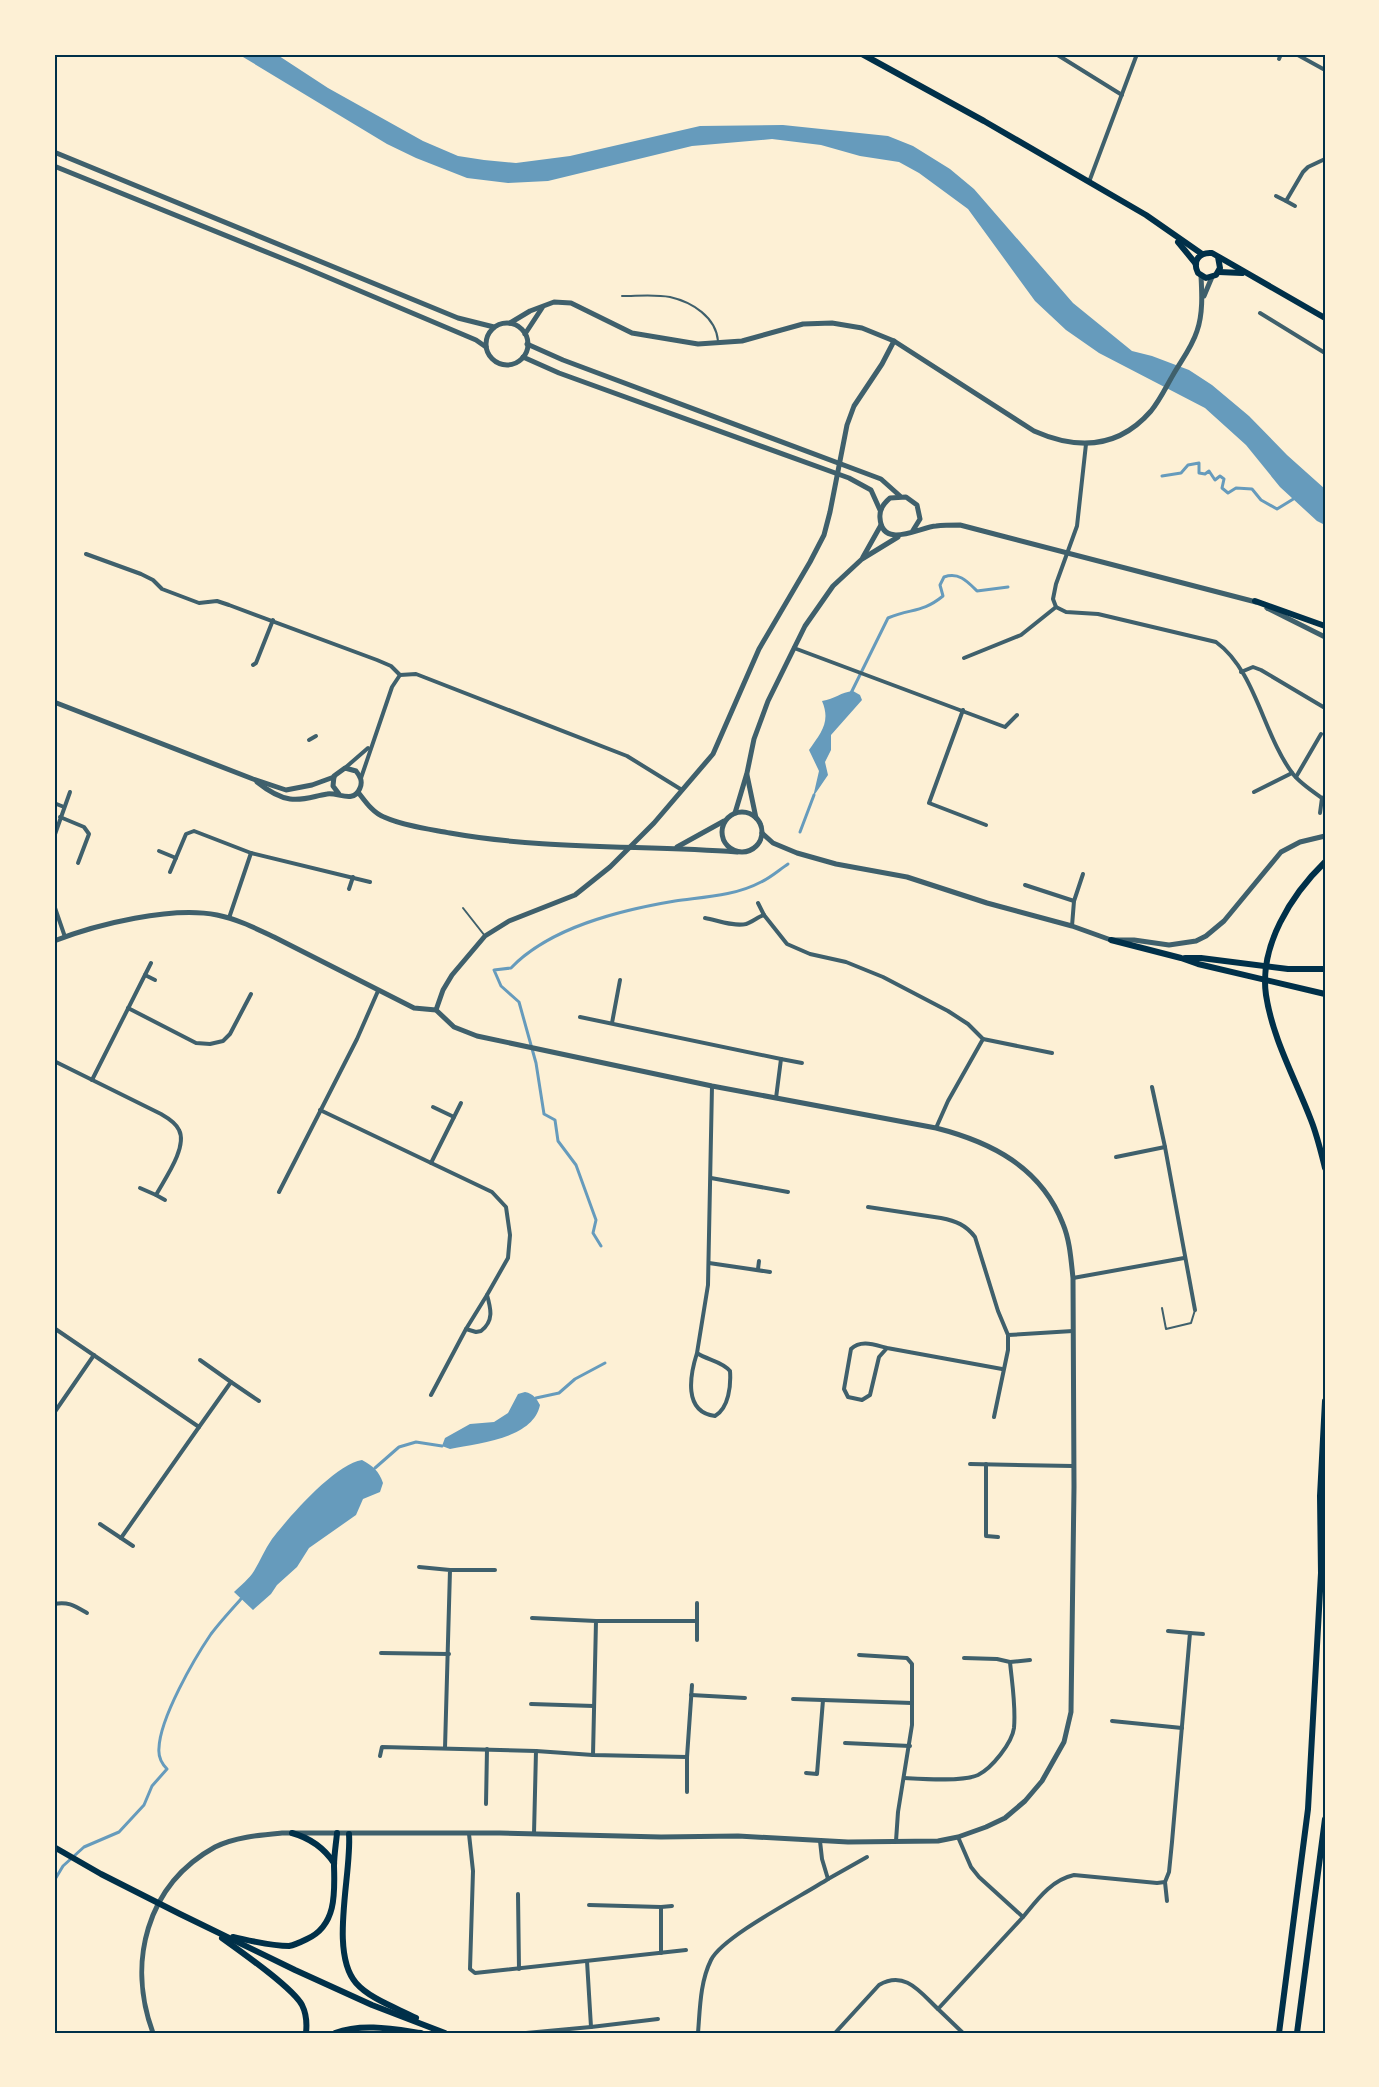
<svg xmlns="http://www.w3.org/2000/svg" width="1379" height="2087" viewBox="0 0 1379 2087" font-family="Cabin,sans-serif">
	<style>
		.water { fill: #669bbc }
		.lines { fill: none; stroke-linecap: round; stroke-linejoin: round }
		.stream { stroke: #669bbc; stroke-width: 3 }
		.service { stroke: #3f606c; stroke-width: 2 }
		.minor { stroke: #3f606c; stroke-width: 4 }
		.tertiary { stroke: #3f606c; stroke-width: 5 }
		.secondary { stroke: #003049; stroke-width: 6 }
		.primary { stroke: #003049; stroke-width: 6 }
		.neatline { fill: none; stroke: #003049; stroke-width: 2 }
	</style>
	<rect width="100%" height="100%" fill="#fdf0d5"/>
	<g class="water">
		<path d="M 238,54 L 276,54 L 328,88 L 423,141 L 458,156 L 484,160 L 516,163 L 570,156 L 700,126 L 783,125 L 888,136 L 913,146 L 950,169 L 974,189 L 1073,303 L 1132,351 L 1152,356 L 1189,370 L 1212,385 L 1249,416 L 1287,455 L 1325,489 L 1325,525 L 1317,521 L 1280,487 L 1246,445 L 1205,408 L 1099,353 L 1066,330 L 1035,301 L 968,209 L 919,173 L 899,162 L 860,156 L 821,145 L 772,139 L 692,146 L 548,181 L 508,183 L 467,178 L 416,158 L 387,144 Z"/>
		<path d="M 853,691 L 860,695 L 862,700 L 831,735 L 831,750 L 825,762 L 828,775 L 813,797 L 819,771 L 809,750 C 821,733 831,722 822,701 C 835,699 841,692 853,691 Z"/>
		<path d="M 525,1392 C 534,1394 536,1398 540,1405 C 533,1439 478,1443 450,1449 L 442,1446 L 445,1438 L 470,1424 L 494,1422 L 508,1413 L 518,1394 Z"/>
		<path d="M 362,1460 C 373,1466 379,1471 383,1483 L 380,1492 L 363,1499 L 356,1515 L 309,1548 L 297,1567 L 277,1585 L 271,1594 L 253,1610 L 234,1592 C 241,1585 249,1579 254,1571 C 260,1561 265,1549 272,1539 C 289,1517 335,1464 362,1460 Z"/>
	</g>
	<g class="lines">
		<g class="stream">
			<path d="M 1162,476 L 1181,473 L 1188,465 L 1199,463 L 1199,473 L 1205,474 L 1209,471 L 1215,480 L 1220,476 L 1224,479 L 1222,488 L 1228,493 L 1236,488 L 1252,489 L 1261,500 L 1277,509 L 1295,498"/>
			<path d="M 851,693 L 888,618 C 912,608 922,613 943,596 L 940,585 L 944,577 C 959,572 967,581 977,591 L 1008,587"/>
			<path d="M 800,832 L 814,795"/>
			<path d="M 601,1246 L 593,1233 L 596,1220 L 576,1165 L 558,1141 L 555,1120 L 544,1114 L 536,1063 L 519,1002 L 501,986 L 494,970 L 511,968 C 550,927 621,910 675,901 C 703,897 735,896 761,882 C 770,878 779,870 788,864"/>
			<path d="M 536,1398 L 559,1393 L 575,1379 L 605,1363"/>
			<path d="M 375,1468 L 399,1447 L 416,1442 L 442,1446"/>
			<path d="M 54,1881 L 63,1866 L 84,1847 L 119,1832 L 144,1805 L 152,1786 L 167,1769 C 161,1763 158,1757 159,1748 C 160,1718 194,1659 211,1634 C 220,1622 231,1610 241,1599"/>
		</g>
		<g class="service">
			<path d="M 622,296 C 637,296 655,294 670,297 C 692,302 716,317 718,341"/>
			<path d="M 463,908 L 485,936"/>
			<path d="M 1162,1308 L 1166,1329 L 1191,1323 L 1195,1310"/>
		</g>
		<g class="minor">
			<path d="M 1056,54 L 1122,95"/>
			<path d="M 1296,54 L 1325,70"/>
			<path d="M 1279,59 L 1281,54"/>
			<path d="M 1089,182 L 1137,54"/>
			<path d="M 1276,196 L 1286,201"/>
			<path d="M 1295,206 L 1286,201 L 1303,172 L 1308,167 L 1325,159"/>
			<path d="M 1260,313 L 1325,353"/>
			<path d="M 1086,444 L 1077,526 L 1056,584 L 1053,599 L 1056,607 L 1066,612 L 1098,614 L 1216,642 C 1256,671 1263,735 1293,774 C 1300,783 1312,791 1322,798 L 1325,797"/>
			<path d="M 86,554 L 141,574 L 153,580 L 162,589 L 199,603 L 217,601 L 229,605 L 377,660 L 391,666 L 400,675"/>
			<path d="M 794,648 L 1005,727 L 1017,715"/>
			<path d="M 964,658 L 1021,635 L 1056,607"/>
			<path d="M 253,665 L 256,663 L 273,620"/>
			<path d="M 1241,672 L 1253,667 L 1261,670 L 1325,708"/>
			<path d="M 963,710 L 929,803 L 986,825"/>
			<path d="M 309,740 L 316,736"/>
			<path d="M 345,768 L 368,748"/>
			<path d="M 1296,777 L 1321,734"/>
			<path d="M 361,778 L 392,687 L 400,675 L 416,674 L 627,756 L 682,790"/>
			<path d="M 1254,792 L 1292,773"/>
			<path d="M 54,803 L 64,807"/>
			<path d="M 1320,813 L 1322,798"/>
			<path d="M 60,817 L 84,827 L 89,834 L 78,863"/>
			<path d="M 54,837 L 70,792"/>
			<path d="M 159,851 L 176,858"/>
			<path d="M 170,872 L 186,834 L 194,831 L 251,853 L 370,882"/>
			<path d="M 1025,885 L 1074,901"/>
			<path d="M 349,889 L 353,877"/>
			<path d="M 758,903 L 764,915 L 787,944 L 810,954 L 846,962 L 883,977 L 948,1011 L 968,1024 L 983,1039 L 948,1101 L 936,1128"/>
			<path d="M 54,905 L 65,937"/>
			<path d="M 229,918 L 251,853"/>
			<path d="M 705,918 C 717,920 734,927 746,924 C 752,922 758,917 764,915"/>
			<path d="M 1072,926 L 1074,901 L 1083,874"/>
			<path d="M 145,975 L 155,980"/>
			<path d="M 128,1008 L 196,1043 L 210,1044 L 223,1041 L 230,1034 L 251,994"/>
			<path d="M 580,1017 L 781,1059 L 776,1098"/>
			<path d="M 612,1023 L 620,980"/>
			<path d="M 983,1039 L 1052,1053"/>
			<path d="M 781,1059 L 802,1063"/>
			<path d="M 54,1061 L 161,1114 C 168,1118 176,1123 179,1130 C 188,1147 164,1180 156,1195 L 165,1200"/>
			<path d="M 92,1080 L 151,963"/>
			<path d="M 1152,1087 L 1165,1147 L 1195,1310"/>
			<path d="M 433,1107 L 454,1117"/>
			<path d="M 320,1110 L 492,1192 L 506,1207 L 510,1235 L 508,1258 L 487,1295 C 491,1309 494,1321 481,1331 L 476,1332 L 466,1329 L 431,1395"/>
			<path d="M 1116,1157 L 1165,1147"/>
			<path d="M 431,1163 L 461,1103"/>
			<path d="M 711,1178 L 788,1192"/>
			<path d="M 140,1188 L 156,1195"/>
			<path d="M 279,1192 L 357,1039 L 378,991"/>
			<path d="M 868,1207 L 941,1218 C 956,1221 966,1225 975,1237 L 998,1311 L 1008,1335"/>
			<path d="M 709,1263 L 770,1272"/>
			<path d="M 758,1269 L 759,1261"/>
			<path d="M 1073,1278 L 1184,1258"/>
			<path d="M 54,1328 L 199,1427 L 231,1382 L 200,1360"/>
			<path d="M 466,1329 L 487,1295"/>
			<path d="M 887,1348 C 875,1345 861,1339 851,1349 L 844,1389 L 848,1397 L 862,1400 L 870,1395 L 879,1357 L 887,1348 L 1002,1369"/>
			<path d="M 697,1353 C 690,1375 683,1412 715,1416 C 729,1408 731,1385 730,1371 C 722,1361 707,1360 697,1353 L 708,1285 L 712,1086"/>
			<path d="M 231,1382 L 259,1401"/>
			<path d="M 54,1413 L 94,1355"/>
			<path d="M 994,1417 L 1008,1350 L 1008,1335 L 1073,1331"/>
			<path d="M 970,1464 L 1073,1466"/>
			<path d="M 986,1464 L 986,1536 L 998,1537"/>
			<path d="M 100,1524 L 121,1538"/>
			<path d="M 133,1546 L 121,1538 L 199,1427"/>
			<path d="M 419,1567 L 450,1570 L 445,1748"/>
			<path d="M 450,1570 L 495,1570"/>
			<path d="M 54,1604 C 68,1601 75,1606 87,1613"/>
			<path d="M 532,1618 L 596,1621 L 593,1755"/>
			<path d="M 596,1621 L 697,1621 L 697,1603"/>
			<path d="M 1190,1633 L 1203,1634"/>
			<path d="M 697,1640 L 697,1621"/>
			<path d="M 381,1653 L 449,1654"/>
			<path d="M 859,1655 L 907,1658 L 912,1664 L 912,1725 L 898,1812 L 896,1841"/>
			<path d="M 1010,1662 L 1030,1660"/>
			<path d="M 691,1695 L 745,1698"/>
			<path d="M 793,1699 L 912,1703"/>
			<path d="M 531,1704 L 594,1706"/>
			<path d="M 1112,1721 L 1182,1728"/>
			<path d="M 845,1743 L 910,1746"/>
			<path d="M 536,1751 L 593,1755 L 687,1757 L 692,1685"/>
			<path d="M 380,1756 L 382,1747 L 536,1751 L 534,1834"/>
			<path d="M 687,1757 L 687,1792"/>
			<path d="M 806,1773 L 817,1774 L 823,1700"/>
			<path d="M 904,1778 C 922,1779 963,1782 978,1775 C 992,1768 1012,1743 1014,1728 C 1016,1706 1012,1683 1010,1662 L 997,1659 L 964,1658"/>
			<path d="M 486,1804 L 487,1749"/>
			<path d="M 469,1834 L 473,1871 L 470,1969 L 475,1973 L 686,1950"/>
			<path d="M 958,1837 L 971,1867 L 979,1877 L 1023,1917 C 1037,1900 1051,1880 1074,1875 L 1157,1883 L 1165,1882 L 1169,1872 L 1172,1842 L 1190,1633 L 1168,1631"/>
			<path d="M 820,1841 L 822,1859 L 828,1879 L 867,1857"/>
			<path d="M 1165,1882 L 1167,1901"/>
			<path d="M 518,1894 L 519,1969"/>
			<path d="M 589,1905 L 661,1907 L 661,1953"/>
			<path d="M 661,1907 L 672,1906"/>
			<path d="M 587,1961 L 591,2027 L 658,2019"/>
			<path d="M 526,2033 L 591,2027"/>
			<path d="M 698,2033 C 700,2009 700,1982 711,1960 C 723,1936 802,1896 828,1879"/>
			<path d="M 835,2033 L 879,1985 C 905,1970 920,1992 938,2009"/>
			<path d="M 963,2033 L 938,2009 L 1023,1917"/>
		</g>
		<g class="tertiary">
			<path d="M 54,152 L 458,318 L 494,327"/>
			<path d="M 54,166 L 301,266 L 476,340 L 486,347"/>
			<path d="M 1204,296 L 1212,277"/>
			<path d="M 510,323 L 530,311 L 554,302 L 571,303 L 632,333 L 698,344 L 742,341 L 803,324 L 832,323 L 862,328 L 894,341 L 1034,431 C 1077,450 1118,449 1151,411 C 1160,400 1166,387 1173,375 C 1181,361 1192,347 1197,331 C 1203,314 1202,294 1201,276"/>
			<circle cx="507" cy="344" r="21"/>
			<path d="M 525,334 L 542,308"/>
			<path d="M 527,344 L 563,360 L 881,479 L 900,496"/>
			<path d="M 523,357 L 559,373 L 849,478 L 871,490 L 880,510"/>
			<path d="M 912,532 L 920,519 L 917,505 L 906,497 L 890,498 C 884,503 879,509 880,518 C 882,550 920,527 936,526 C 944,525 952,525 960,525 L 1256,602"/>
			<path d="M 863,557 L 881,525"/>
			<path d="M 1267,608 L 1325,637"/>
			<path d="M 54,702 L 253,779 L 286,790 L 312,785 L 334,777"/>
			<path d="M 747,775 L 756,818"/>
			<path d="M 257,782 C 267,790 277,797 290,799 C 304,801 314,796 327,794 C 338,792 354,804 360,788 C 363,781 360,776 356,771 L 345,768 L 334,776 L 333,786 L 339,794"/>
			<path d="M 358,792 C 365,801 373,813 384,817 C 404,826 429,829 450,833 C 545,850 641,845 737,852"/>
			<circle cx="742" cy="832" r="20"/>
			<path d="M 735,813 L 747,773 L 754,739 L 768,701 L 805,626 L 833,586 L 862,559 L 898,537"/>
			<path d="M 762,833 L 773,843 L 797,853 L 836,864 L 907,877 L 987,903 L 1072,926 L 1111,940 L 1134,940 L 1169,945 L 1196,941 L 1206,936 L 1224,921 L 1281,852 L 1300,842 L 1325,836"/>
			<path d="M 677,847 L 724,821"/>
			<path d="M 54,941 C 97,924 172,906 217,915 C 237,919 255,928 274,937 L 414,1008 L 436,1010 L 454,1027 L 477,1036 L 712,1086 L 936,1128 C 991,1142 1041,1167 1063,1224 C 1070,1241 1071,1260 1073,1278 L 1074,1487 L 1071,1712 L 1064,1742 L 1042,1781 L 1025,1801 L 1005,1818 L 986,1827 L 958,1837 L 938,1841 L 848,1842 L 738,1836 L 661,1837 L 500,1833 L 282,1833 C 260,1835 235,1837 215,1847 C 146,1885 127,1963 153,2033"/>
			<path d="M 436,1010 L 443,990 L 452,975 L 485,936 L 509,921 L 575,895 L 610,867 L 654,823 L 713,754 L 759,649 L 810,562 L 824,535 L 830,512 L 847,425 L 854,406 L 882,364 L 894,341"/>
		</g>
		<g class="secondary">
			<path d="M 862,54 L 984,121 L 1146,215 L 1202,254"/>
			<path d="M 1178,242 L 1196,264"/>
			<path d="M 1218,257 L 1220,268 L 1216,275 L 1206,278 L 1198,273 C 1192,261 1199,252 1212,253 L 1325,318"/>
			<path d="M 1219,272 L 1242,273"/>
		</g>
		<g class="primary">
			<path d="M 1255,601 L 1325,626"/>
			<path d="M 1325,862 C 1291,895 1259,946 1266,995 C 1273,1040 1295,1078 1311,1120 C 1317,1135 1321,1152 1325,1168"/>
			<path d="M 1111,940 L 1181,958 L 1198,964 L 1325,994"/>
			<path d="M 1185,958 L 1201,958 L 1288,969 L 1325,969"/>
			<path d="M 292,1833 C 310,1838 324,1848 334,1863"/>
			<path d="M 349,1834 C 352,1873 329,1952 356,1983 C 370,1999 397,2008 416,2018"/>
			<path d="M 54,1847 L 101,1874 L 180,1914 L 295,1970 L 372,2005 L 445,2033"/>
			<path d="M 233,1937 C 252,1941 271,1946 289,1946 C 295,1945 301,1942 307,1939 C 336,1926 335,1894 334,1866 C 334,1856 336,1844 337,1833"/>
			<path d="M 222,1938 C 240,1951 292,1987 302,2005 C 306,2013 307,2024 306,2033"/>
			<path d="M 335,2033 C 362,2023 393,2029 421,2033"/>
			<path d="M 1279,2033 L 1308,1809 L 1321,1573 L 1320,1496 L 1325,1401"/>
			<path d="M 1297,2033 L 1325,1819"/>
		</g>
	</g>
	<rect width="1379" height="2087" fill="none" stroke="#fdf0d5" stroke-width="111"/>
	<rect x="56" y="56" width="1268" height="1976" class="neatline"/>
</svg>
